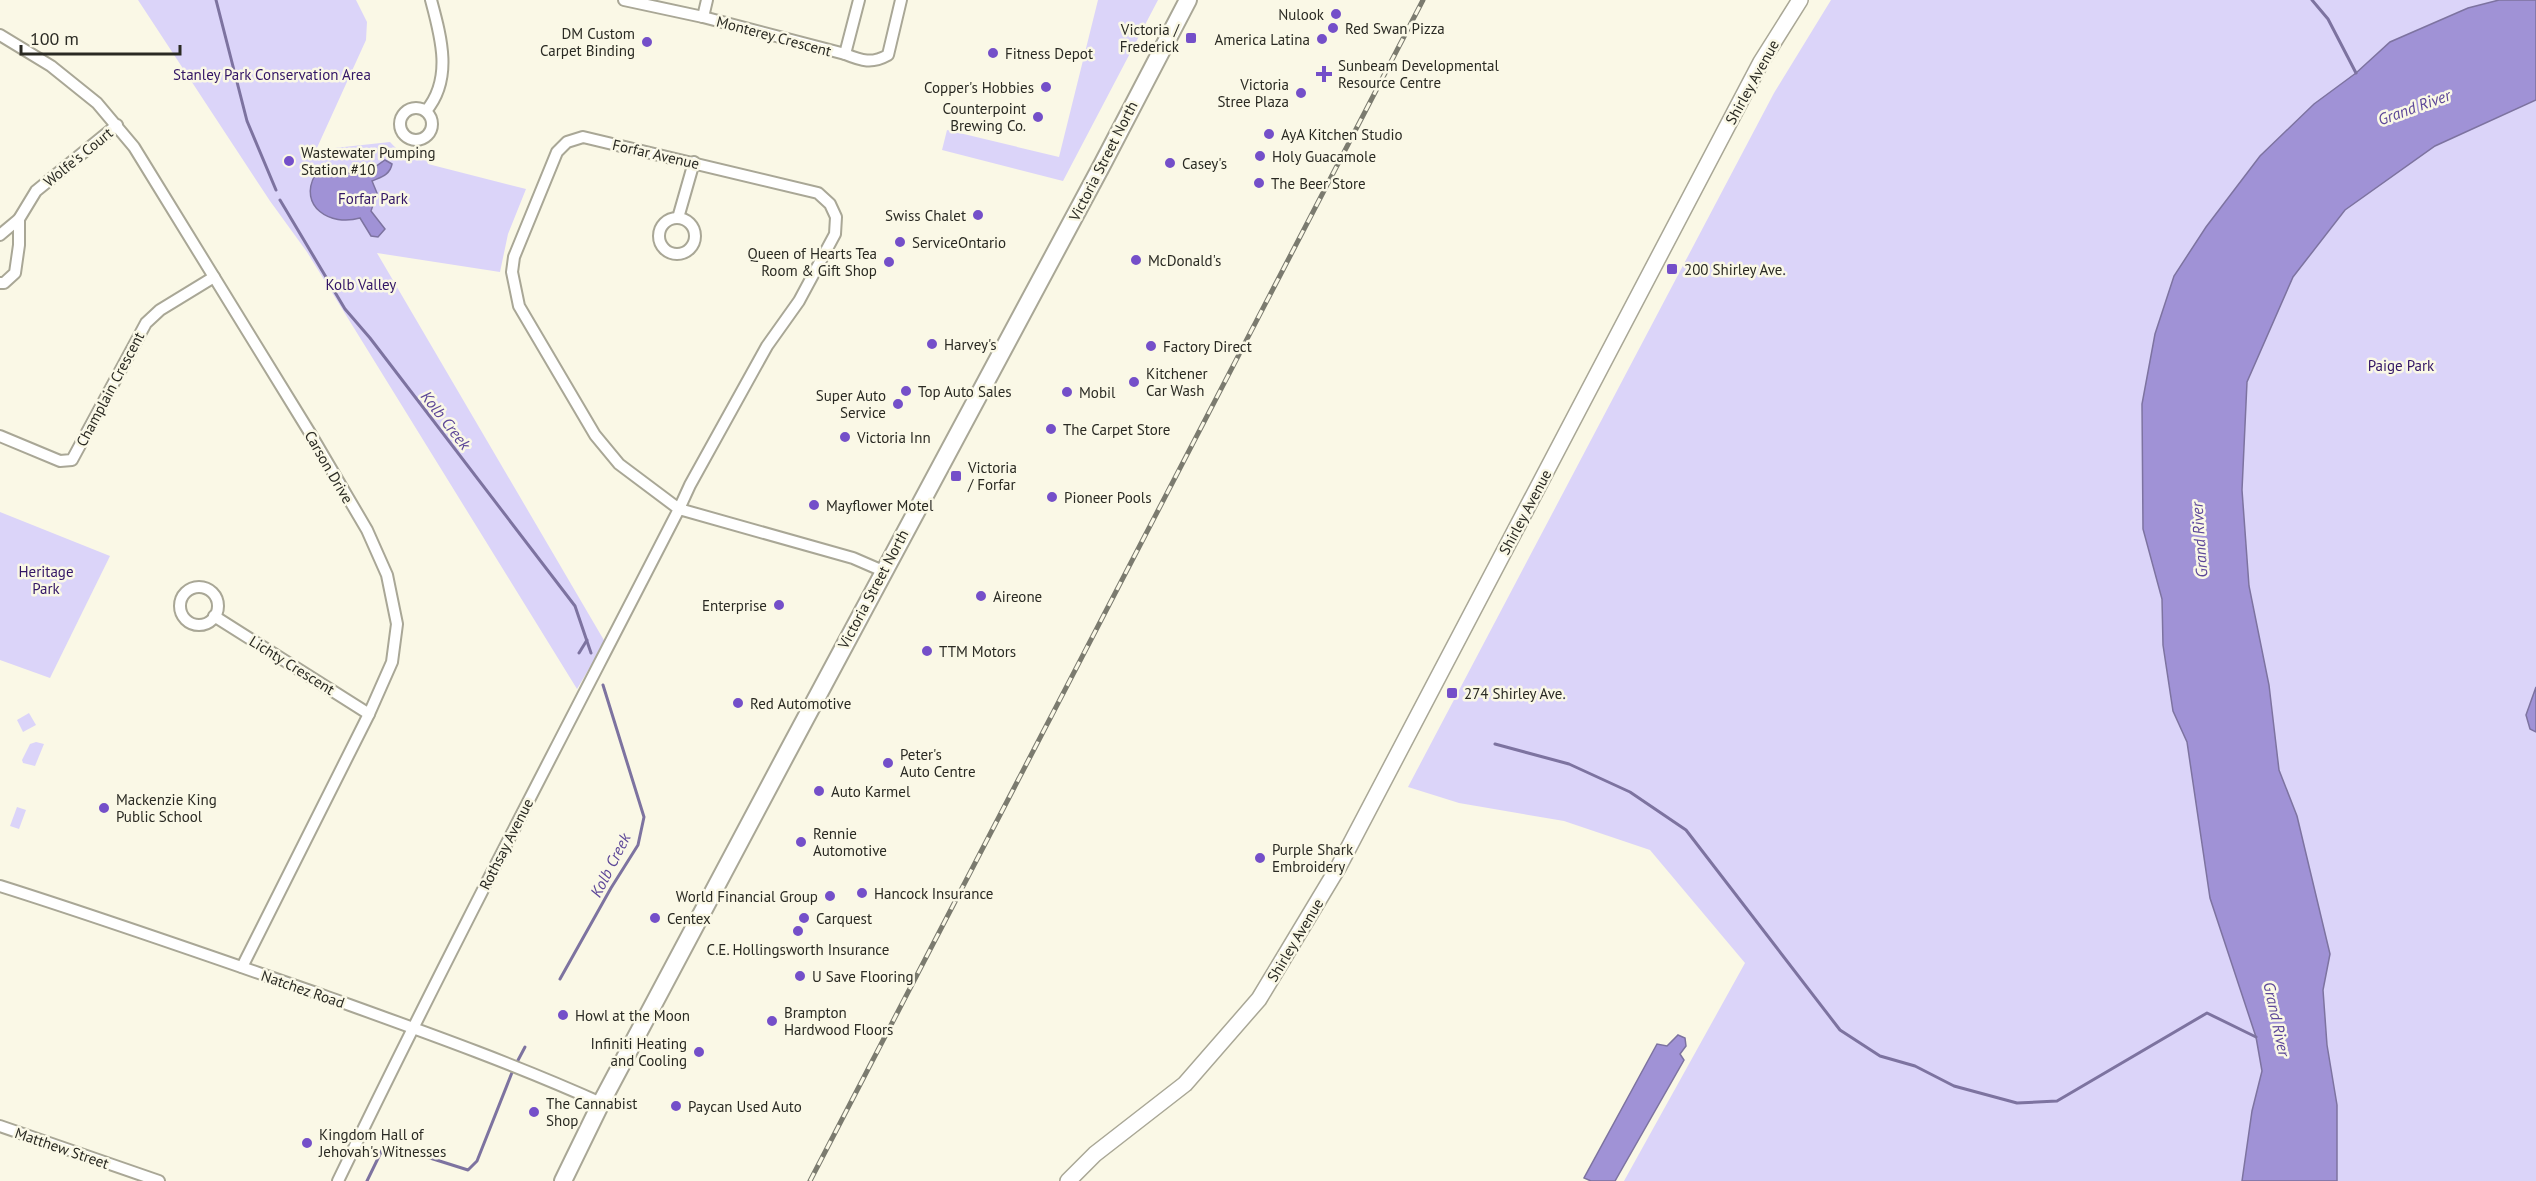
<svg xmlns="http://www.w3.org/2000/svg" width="2536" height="1181" viewBox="0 0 2536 1181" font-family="'PT Sans',sans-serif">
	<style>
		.green { fill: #dbd4f9 }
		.water { fill: #a092d6; stroke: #7d73a0; stroke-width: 1.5 }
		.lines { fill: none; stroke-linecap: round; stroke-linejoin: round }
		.stream { stroke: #7d73a0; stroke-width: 3 }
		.minor-casing { stroke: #a9a796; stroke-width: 14 }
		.secondary-casing { stroke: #a9a796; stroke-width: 18 }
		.primary-casing { stroke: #a9a796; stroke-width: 20 }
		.minor { stroke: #fff; stroke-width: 10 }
		.secondary { stroke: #fff; stroke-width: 15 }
		.primary { stroke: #fff; stroke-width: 16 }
		.rail-casing { stroke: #7b7b6f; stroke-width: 5 }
		.rail { stroke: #faf8e6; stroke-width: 3; stroke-dasharray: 9; stroke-linecap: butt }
		.poi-dot { fill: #744fc9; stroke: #faf8e6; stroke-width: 2 }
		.labels { text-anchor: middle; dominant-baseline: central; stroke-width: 5; stroke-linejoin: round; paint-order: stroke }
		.poi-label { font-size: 15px; fill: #2a2a23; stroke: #faf8e6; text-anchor: start }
		.street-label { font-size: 15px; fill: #2a2a23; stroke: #faf8e6 }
		.park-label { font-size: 15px; fill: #321565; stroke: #faf8e6 }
		.water-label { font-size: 16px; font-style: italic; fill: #5c4698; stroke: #faf8e6 }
	</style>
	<rect width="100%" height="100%" fill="#faf8e6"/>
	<g class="green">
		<path d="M 138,0 L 356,0 L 367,22 L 366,40 L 316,150 L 390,142 C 400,154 411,156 426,157 L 428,164 L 526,189 L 508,234 L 500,272 L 377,253 L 605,642 L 577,689 L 307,252 L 270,201 Z"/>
		<path d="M 1098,0 L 1158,0 L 1063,181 L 942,150 L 947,130 L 1059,157 Z"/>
		<path d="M 1831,0 L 2499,0 L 2468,8 L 2390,42 L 2356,73 L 2314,104 L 2260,156 L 2206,227 L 2174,276 L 2155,334 L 2142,404 L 2143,529 L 2162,599 L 2163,645 L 2173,711 L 2187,742 L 2210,898 L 2256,1037 L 2262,1072 L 2252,1111 L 2242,1181 L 1624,1181 L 1745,963 L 1650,850 L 1564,821 L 1459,803 L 1408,787 L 1774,93 Z"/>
		<path d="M 2536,100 L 2536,687 L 2526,715 L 2530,729 L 2536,732 L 2536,1181 L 2337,1181 L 2337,1105 L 2327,1045 L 2323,990 L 2330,954 L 2297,816 L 2279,770 L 2269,685 L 2249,586 L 2242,490 L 2247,382 L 2293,277 L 2345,210 L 2435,146 Z"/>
		<path d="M 0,512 L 110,556 L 50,678 L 0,660 Z"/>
		<path d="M 29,713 L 36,725 L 23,732 L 17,720 Z"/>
		<path d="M 36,742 L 44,744 L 35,766 L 23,763 L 22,760 L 30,744 Z"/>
		<path d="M 17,807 L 26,810 L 19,829 L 10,826 Z"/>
	</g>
	<g class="water">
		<path d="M 2499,0 L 2536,0 L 2536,100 L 2435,146 L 2345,210 L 2293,277 L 2247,382 L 2242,490 L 2249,586 L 2269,685 L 2279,770 L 2297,816 L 2330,954 L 2323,990 L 2327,1045 L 2337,1105 L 2337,1181 L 2242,1181 L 2252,1111 L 2262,1071 L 2256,1037 L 2210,898 L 2187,742 L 2173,711 L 2163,645 L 2162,599 L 2143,529 L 2142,404 L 2155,334 L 2174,276 L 2206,227 L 2260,156 L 2314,104 L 2356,73 L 2390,42 L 2468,8 Z"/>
		<path d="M 385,160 L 392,164 C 390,175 381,177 372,181 L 377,193 L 371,211 L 385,229 L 378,237 L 371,236 L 360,218 C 330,227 298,206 315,175 L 323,172 L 365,174 Z"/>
		<path d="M 2536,687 L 2536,732 L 2530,729 L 2526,715 Z"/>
		<path d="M 1678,1035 L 1685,1038 L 1686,1046 L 1680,1054 L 1684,1060 L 1615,1181 L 1591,1181 L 1584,1178 L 1657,1044 L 1667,1046 Z"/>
	</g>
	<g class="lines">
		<g class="stream">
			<path d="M 216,0 L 247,121 L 276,190"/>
			<path d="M 2312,0 L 2328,19 L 2356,73"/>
			<path d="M 280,200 L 345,309 L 370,338 L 575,606 L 591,653"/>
			<path d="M 579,653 L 587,640"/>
			<path d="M 1495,744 L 1569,764 L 1630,792 L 1686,830 L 1840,1030 L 1880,1056 L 1915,1066 L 1954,1086 L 2017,1103 L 2057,1101 L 2207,1013 L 2256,1037"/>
			<path d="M 560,979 L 611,888 L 638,845 L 644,817 L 603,685"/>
			<path d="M 516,1064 L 525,1047"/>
			<path d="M 367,1181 L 384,1146 L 411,1152 L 468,1170 L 477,1161 L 513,1070"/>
		</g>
		<g class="minor-casing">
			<g id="minor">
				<path d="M 624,0 L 703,17 L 845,54 C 862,61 872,64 888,55 L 901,0"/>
				<path d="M 703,17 L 707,0"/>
				<path d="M 0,35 L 51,66 L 97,103 L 134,147 L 310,433 L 367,530 L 387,575 L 397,624 L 392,662 L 369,714 L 242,967"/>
				<path d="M 845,54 L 859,0"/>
				<circle cx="416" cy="124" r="16"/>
				<path d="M 426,111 C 453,79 441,37 431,0"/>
				<circle cx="677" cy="236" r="18"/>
				<path d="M 678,218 L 694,162"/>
				<path d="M 0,235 L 19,219 L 36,191 L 117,125"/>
				<path d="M 0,283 L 4,283 L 15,273 L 19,245 L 19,219"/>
				<path d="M 0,436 L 60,461 L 72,460 L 146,323 L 160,310 L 214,277"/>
				<circle cx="199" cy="606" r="19"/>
				<path d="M 214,616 L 369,714"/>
				<path d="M 0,886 C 108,920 215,958 322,995 C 416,1029 510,1062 601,1103"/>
				<path d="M 0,1126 L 159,1181"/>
				<path d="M 338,1181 C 447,955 564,733 679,509 L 690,485 L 767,346 L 799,301 L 835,234 L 836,217 L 830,204 L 818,193 L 583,137 L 567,142 L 557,152 L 514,257 L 512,272 L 519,306 L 595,435 L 619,464 L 679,509 L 853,558 L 883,571"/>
			</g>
		</g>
		<g class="secondary-casing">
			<path id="secondary" d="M 1068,1181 L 1095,1154 L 1185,1084 L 1259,999 L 1339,866 L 1761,62 L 1800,0"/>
		</g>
		<g class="primary-casing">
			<path id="primary" d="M 563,1181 L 601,1103 L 787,753 L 1102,165 L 1188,0"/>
		</g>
		<use href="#minor" class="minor"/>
		<use href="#secondary" class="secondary"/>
		<use href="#primary" class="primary"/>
		<g class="rail-casing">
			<path id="rail" d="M 810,1181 L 1423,0"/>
		</g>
		<use href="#rail" class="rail"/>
	</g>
	<g class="poi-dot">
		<circle cx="1336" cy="14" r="6"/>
		<circle cx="1333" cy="28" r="6"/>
		<rect x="1185" y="32" width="12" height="12" rx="3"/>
		<circle cx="1322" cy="39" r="6"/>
		<circle cx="647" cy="42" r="6"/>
		<circle cx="993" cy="53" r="6"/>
		<path d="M1321 65h6v6h6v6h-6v6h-6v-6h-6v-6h6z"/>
		<circle cx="1046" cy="87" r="6"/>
		<circle cx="1301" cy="93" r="6"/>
		<circle cx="1038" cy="117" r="6"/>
		<circle cx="1269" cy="134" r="6"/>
		<circle cx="1260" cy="156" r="6"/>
		<circle cx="289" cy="161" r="6"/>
		<circle cx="1170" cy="163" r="6"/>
		<circle cx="1259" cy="183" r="6"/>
		<circle cx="978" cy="215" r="6"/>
		<circle cx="900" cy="242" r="6"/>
		<circle cx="1136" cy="260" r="6"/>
		<circle cx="889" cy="262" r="6"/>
		<rect x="1666" y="263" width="12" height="12" rx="3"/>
		<circle cx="932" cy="344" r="6"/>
		<circle cx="1151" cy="346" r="6"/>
		<circle cx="1134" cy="382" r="6"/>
		<circle cx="906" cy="391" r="6"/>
		<circle cx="1067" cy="392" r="6"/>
		<circle cx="898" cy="404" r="6"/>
		<circle cx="1051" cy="429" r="6"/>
		<circle cx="845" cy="437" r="6"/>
		<rect x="950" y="470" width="12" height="12" rx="3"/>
		<circle cx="1052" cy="497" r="6"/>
		<circle cx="814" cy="505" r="6"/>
		<circle cx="981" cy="596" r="6"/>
		<circle cx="779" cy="605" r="6"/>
		<circle cx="927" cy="651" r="6"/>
		<rect x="1446" y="687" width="12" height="12" rx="3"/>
		<circle cx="738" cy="703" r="6"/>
		<circle cx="888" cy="763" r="6"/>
		<circle cx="819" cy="791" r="6"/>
		<circle cx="104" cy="808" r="6"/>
		<circle cx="801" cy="842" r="6"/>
		<circle cx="1260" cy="858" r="6"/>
		<circle cx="862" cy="893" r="6"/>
		<circle cx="830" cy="896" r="6"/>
		<circle cx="655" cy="918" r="6"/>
		<circle cx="804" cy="918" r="6"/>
		<circle cx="798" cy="931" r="6"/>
		<circle cx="800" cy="976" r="6"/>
		<circle cx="563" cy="1015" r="6"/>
		<circle cx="772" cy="1021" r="6"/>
		<circle cx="699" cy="1052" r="6"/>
		<circle cx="676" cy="1106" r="6"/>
		<circle cx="534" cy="1112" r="6"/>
		<circle cx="307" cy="1143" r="6"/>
	</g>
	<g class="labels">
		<g class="poi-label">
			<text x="1324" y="14" text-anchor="end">Nulook</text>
			<text x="1345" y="28">Red Swan Pizza</text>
			<text x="1179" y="29" text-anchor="end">Victoria /<tspan x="1179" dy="17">Frederick</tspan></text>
			<text x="635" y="33" text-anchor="end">DM Custom<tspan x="635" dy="17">Carpet Binding</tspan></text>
			<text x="1310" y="39" text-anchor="end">America Latina</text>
			<text x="1005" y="53">Fitness Depot</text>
			<text x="1338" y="65">Sunbeam Developmental<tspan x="1338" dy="17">Resource Centre</tspan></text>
			<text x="1289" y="84" text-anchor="end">Victoria<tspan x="1289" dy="17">Stree Plaza</tspan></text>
			<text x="1034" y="87" text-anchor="end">Copper's Hobbies</text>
			<text x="1026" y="108" text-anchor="end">Counterpoint<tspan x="1026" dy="17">Brewing Co.</tspan></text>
			<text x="1281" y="134">AyA Kitchen Studio</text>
			<text x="301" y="152">Wastewater Pumping<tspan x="301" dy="17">Station #10</tspan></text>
			<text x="1272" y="156">Holy Guacamole</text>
			<text x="1182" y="163">Casey's</text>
			<text x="1271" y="183">The Beer Store</text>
			<text x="966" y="215" text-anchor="end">Swiss Chalet</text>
			<text x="912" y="242">ServiceOntario</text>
			<text x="877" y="253" text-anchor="end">Queen of Hearts Tea<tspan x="877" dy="17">Room &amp; Gift Shop</tspan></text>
			<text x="1148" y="260">McDonald's</text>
			<text x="1684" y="269">200 Shirley Ave.</text>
			<text x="944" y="344">Harvey's</text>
			<text x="1163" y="346">Factory Direct</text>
			<text x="1146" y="373">Kitchener<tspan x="1146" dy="17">Car Wash</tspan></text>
			<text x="918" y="391">Top Auto Sales</text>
			<text x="1079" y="392">Mobil</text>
			<text x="886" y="395" text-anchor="end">Super Auto<tspan x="886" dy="17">Service</tspan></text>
			<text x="1063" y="429">The Carpet Store</text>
			<text x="857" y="437">Victoria Inn</text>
			<text x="968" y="467">Victoria<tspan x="968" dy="17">/ Forfar</tspan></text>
			<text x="1064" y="497">Pioneer Pools</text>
			<text x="826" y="505">Mayflower Motel</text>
			<text x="993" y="596">Aireone</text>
			<text x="767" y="605" text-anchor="end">Enterprise</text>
			<text x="939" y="651">TTM Motors</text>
			<text x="1464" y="693">274 Shirley Ave.</text>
			<text x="750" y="703">Red Automotive</text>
			<text x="900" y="754">Peter's<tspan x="900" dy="17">Auto Centre</tspan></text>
			<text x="831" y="791">Auto Karmel</text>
			<text x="116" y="799">Mackenzie King<tspan x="116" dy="17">Public School</tspan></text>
			<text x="813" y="833">Rennie<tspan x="813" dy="17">Automotive</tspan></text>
			<text x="1272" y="849">Purple Shark<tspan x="1272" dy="17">Embroidery</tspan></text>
			<text x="874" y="893">Hancock Insurance</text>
			<text x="818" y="896" text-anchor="end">World Financial Group</text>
			<text x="667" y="918">Centex</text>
			<text x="816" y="918">Carquest</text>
			<text x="798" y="949" text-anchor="middle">C.E. Hollingsworth Insurance</text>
			<text x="812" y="976">U Save Flooring</text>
			<text x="784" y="1012">Brampton<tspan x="784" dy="17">Hardwood Floors</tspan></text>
			<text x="575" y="1015">Howl at the Moon</text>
			<text x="687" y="1043" text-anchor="end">Infiniti Heating<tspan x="687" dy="17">and Cooling</tspan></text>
			<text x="546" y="1103">The Cannabist<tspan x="546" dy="17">Shop</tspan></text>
			<text x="688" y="1106">Paycan Used Auto</text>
			<text x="319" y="1134">Kingdom Hall of<tspan x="319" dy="17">Jehovah's Witnesses</tspan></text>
		</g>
		<g class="street-label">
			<text transform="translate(774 36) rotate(15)">Monterey Crescent</text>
			<text transform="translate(1752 82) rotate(-61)">Shirley Avenue</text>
			<text transform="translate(656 154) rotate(13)">Forfar Avenue</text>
			<text transform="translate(78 157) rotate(-39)">Wolfe's Court</text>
			<text transform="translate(1103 161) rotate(-63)">Victoria Street North</text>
			<text transform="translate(110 389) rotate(-62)">Champlain Crescent</text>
			<text transform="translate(329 467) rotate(60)">Carson Drive</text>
			<text transform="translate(1525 512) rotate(-62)">Shirley Avenue</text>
			<text transform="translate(873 589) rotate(-62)">Victoria Street North</text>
			<text transform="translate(292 665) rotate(32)">Lichty Crescent</text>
			<text transform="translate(506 844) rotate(-63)">Rothsay Avenue</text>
			<text transform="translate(1295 940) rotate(-59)">Shirley Avenue</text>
			<text transform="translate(303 989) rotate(19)">Natchez Road</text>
			<text transform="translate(62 1148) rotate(19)">Matthew Street</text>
		</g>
		<g class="park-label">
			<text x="272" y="74">Stanley Park Conservation Area</text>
			<text x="373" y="198">Forfar Park</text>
			<text x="361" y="284">Kolb Valley</text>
			<text x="2401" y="365">Paige Park</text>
			<text x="46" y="571">Heritage<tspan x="46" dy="17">Park</tspan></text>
		</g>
		<g class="water-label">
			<text transform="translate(2414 107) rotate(-20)">Grand River</text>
			<text transform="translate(446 420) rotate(52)">Kolb Creek</text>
			<text transform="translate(2199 540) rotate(-94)">Grand River</text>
			<text transform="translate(610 865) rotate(-63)">Kolb Creek</text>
			<text transform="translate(2277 1019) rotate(78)">Grand River</text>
		</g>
	</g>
	<path d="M21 45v9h159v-9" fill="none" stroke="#2a2a23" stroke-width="3"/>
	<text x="30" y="45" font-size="18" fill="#2a2a23" stroke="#faf8e6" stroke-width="4.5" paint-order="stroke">100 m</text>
</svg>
